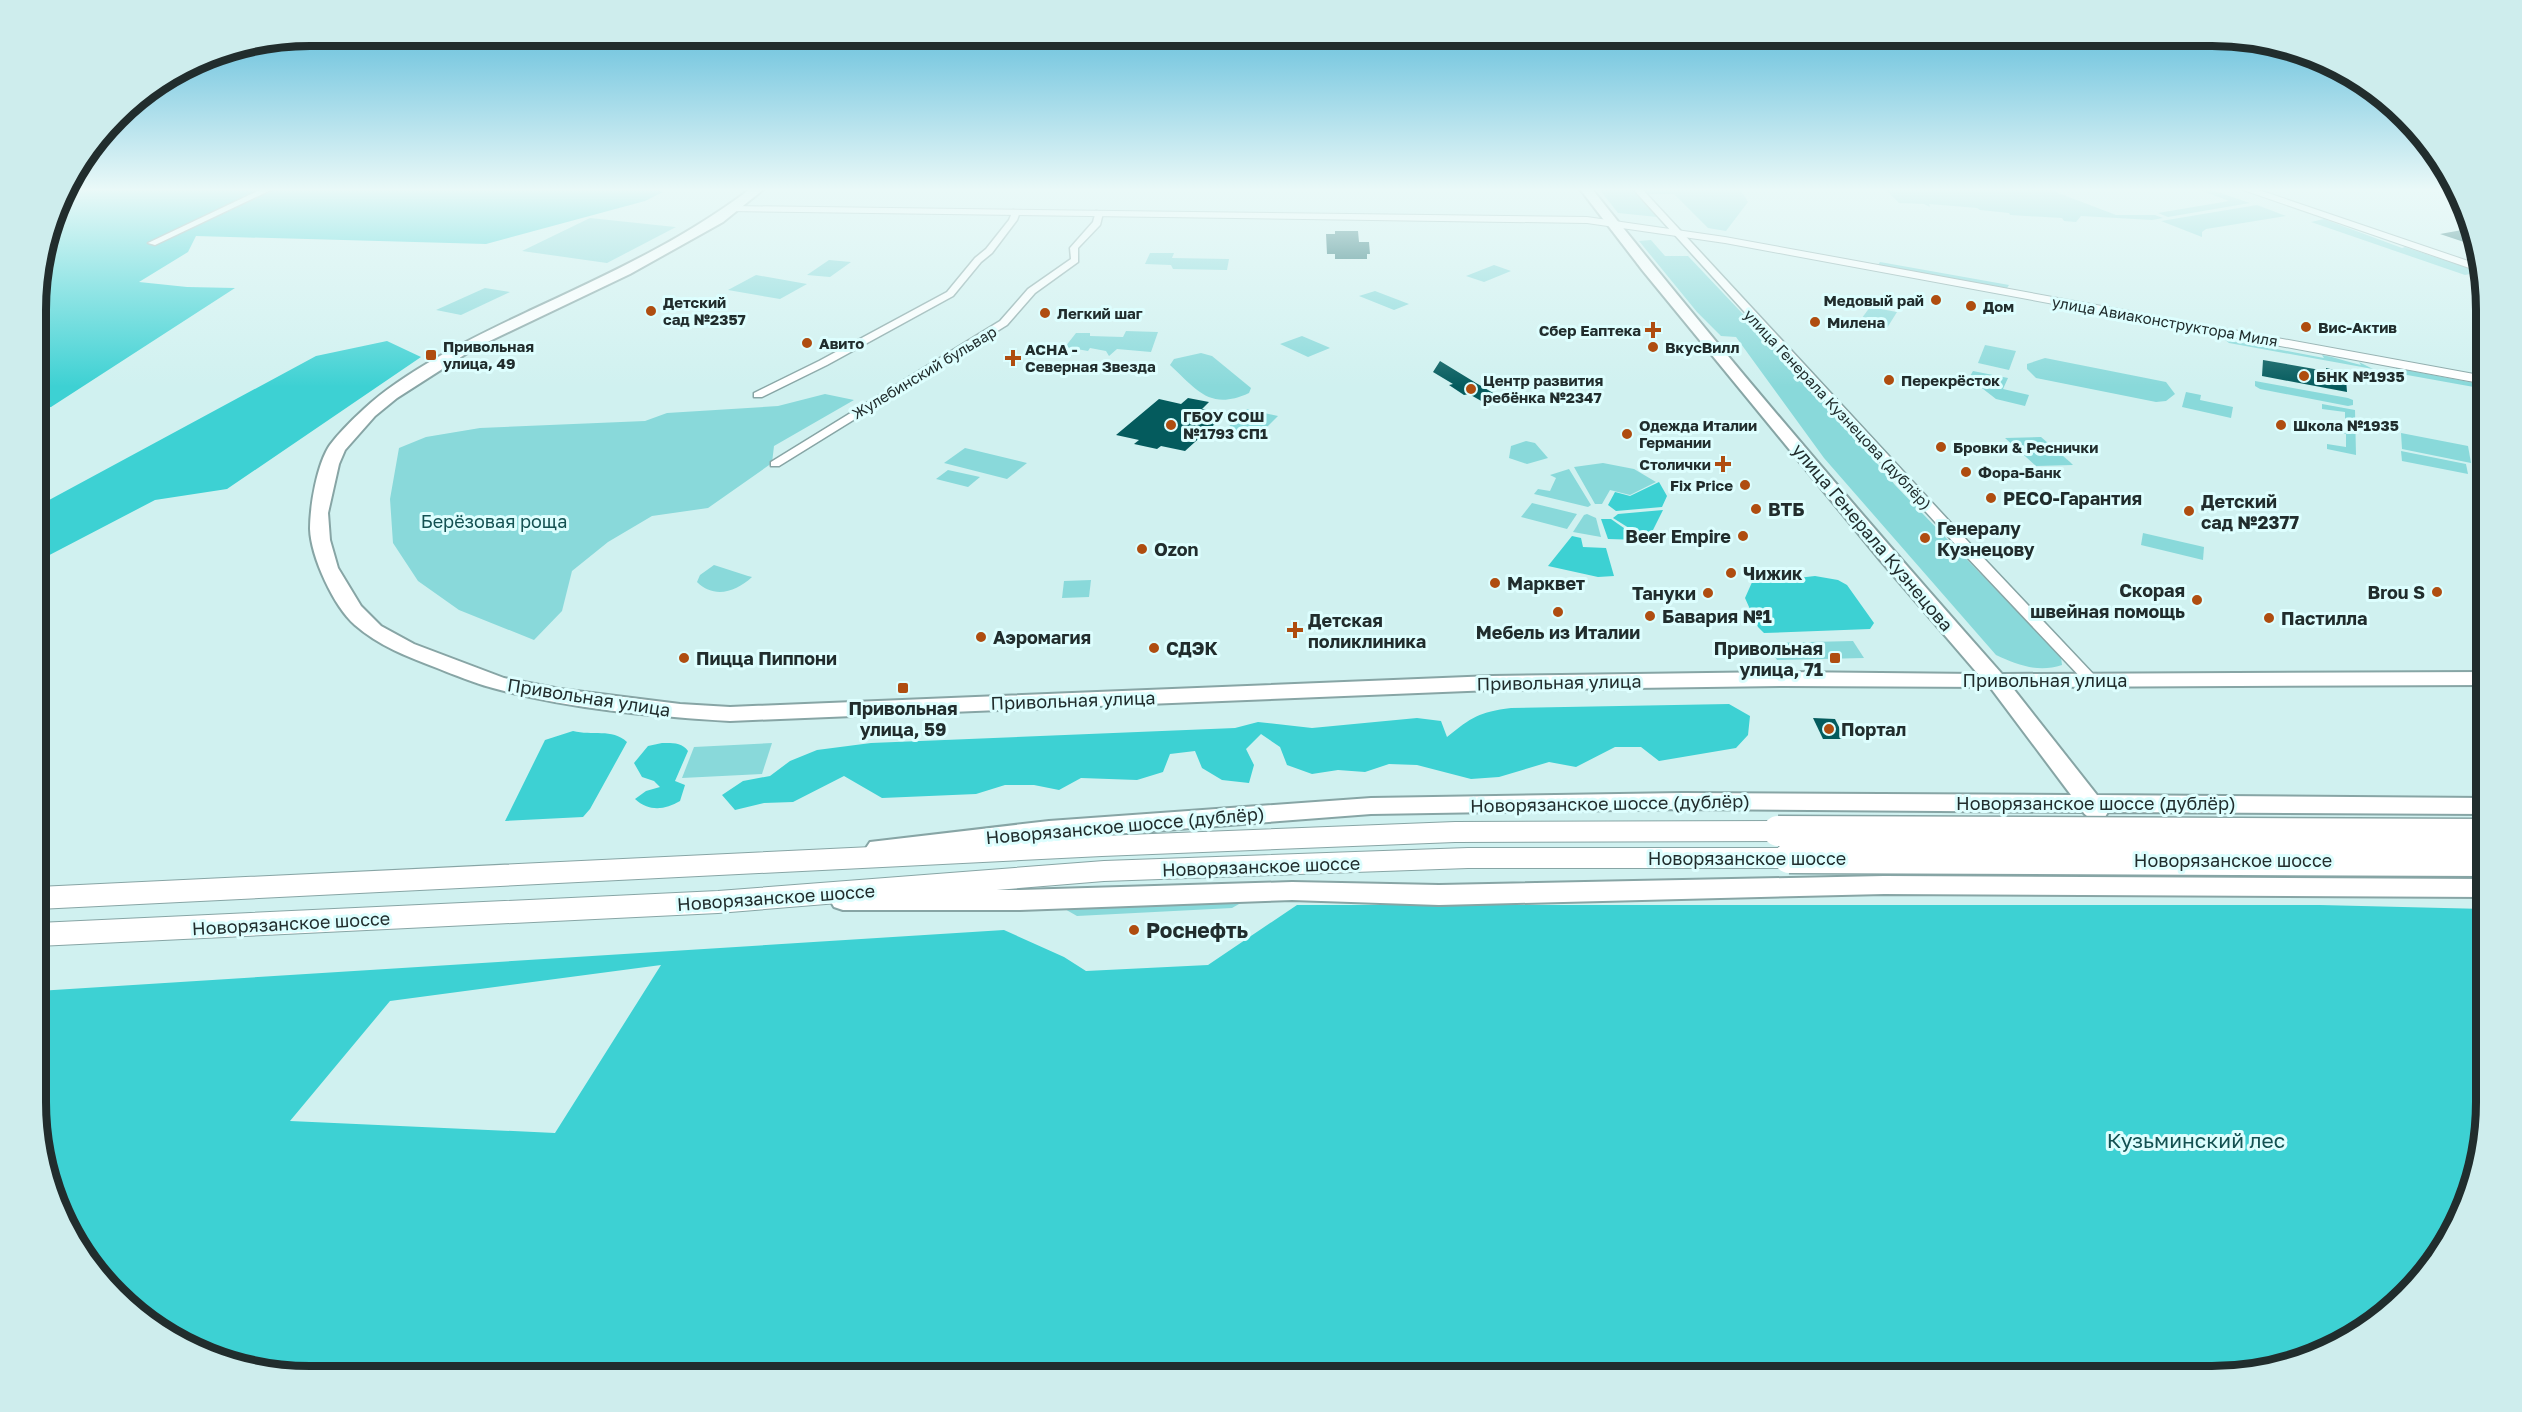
<svg xmlns="http://www.w3.org/2000/svg" width="2522" height="1412" viewBox="0 0 2522 1412" font-family="'Golos Text',sans-serif">
	<style>
		.green { fill: #89d9da }
		.forest { fill: #3dd1d3; fill-rule: evenodd }
		.building { fill: #045b5d }
		.lines { fill: none; stroke-linecap: round; stroke-linejoin: round }
		.minor-casing { stroke: #87a5a5; stroke-width: 3 }
		.tertiary-casing { stroke: #87a5a5; stroke-width: 2 }
		.secondary-casing { stroke: #87a5a5; stroke-width: 4 }
		.trunk-casing { stroke: #87a5a5; stroke-width: 2 }
		.minor { fill: #fff; fill-rule: evenodd }
		.tertiary { fill: #fff; fill-rule: evenodd }
		.secondary { fill: #fff; fill-rule: evenodd }
		.trunk { fill: #fff; fill-rule: evenodd }
		.trunk-bridge-casing { stroke: #87a5a5; stroke-width: 33; stroke-linecap: butt }
		.trunk-bridge { stroke: #fff; stroke-width: 30 }
		.poi-dot { fill: #af4d10; stroke: #ddfefe; stroke-width: 2 }
		.labels { text-anchor: middle; dominant-baseline: central; stroke-width: 6; stroke-linejoin: round; paint-order: stroke }
		.far-poi-label { font-size: 15px; font-weight: bold; fill: #212d2d; stroke: #ddfefe; text-anchor: start }
		.far-street-label { font-size: 15px; fill: #212d2d; stroke: #ddfefe }
		.poi-label { font-size: 18px; font-weight: bold; fill: #212d2d; stroke: #ddfefe; text-anchor: start }
		.park-label { font-size: 18px; fill: #145152; stroke: #ddfefe }
		.street-label { font-size: 18px; fill: #212d2d; stroke: #ddfefe }
		.near-poi-label { font-size: 21px; font-weight: bold; fill: #212d2d; stroke: #ddfefe; text-anchor: start }
		.near-park-label { font-size: 21px; fill: #145152; stroke: #ddfefe }
		.rim { fill: none; stroke: #212d2d; stroke-width: 8 }
	</style>
	<rect width="100%" height="100%" fill="#d0f1f0"/>
	<g class="green">
		<path d="M 1599,189 L 1632,189 L 1657,217 L 1618,213 Z"/>
		<path d="M 1643,189 L 1740,189 L 1748,202 L 1726,231 L 1708,228 L 1674,194 L 1648,194 Z"/>
		<path d="M 1885,189 L 2048,189 L 2116,215 L 2155,215 L 2163,218 L 2152,220 L 2081,216 L 2076,222 L 2064,221 L 2062,218 L 2010,215 L 2009,213 L 1980,210 L 1977,208 L 1929,204 L 1930,207 L 1924,204 L 1899,203 Z"/>
		<path d="M 2197,189 L 2209,189 L 2250,203 L 2168,217 L 2158,213 L 2229,201 Z"/>
		<path d="M 2257,205 L 2286,216 L 2206,229 L 2202,232 L 2202,237 L 2161,221 Z"/>
		<path d="M 590,218 L 675,227 L 676,227 L 607,263 L 522,251 Z"/>
		<path d="M 2324,219 L 2402,248 L 2405,247 L 2480,272 L 2465,275 L 2311,222 Z"/>
		<path d="M 1651,240 L 1665,256 L 1688,256 L 1827,403 L 1895,485 L 2061,657 L 2062,665 C 2038,673 2018,665 1996,655 L 1824,458 L 1736,337 L 1721,336 L 1697,312 L 1639,241 Z"/>
		<path d="M 1150,253 L 1174,253 L 1172,258 L 1229,259 L 1227,270 L 1173,269 L 1171,265 L 1145,264 Z"/>
		<path d="M 829,260 L 851,262 L 830,277 L 807,275 Z"/>
		<path d="M 1880,262 L 2009,285 L 2007,288 L 1878,265 Z"/>
		<path d="M 1494,265 L 1511,271 L 1484,282 L 1466,276 Z"/>
		<path d="M 756,275 L 807,284 L 780,299 L 728,290 Z"/>
		<path d="M 485,288 L 510,292 L 461,315 L 436,310 Z"/>
		<path d="M 1375,291 L 1409,304 L 1394,310 L 1359,296 Z"/>
		<path d="M 1870,307 L 1897,312 L 1887,328 L 1859,322 Z"/>
		<path d="M 1126,331 L 1158,332 L 1151,352 L 1117,349 L 1109,356 L 1106,351 L 1090,348 L 1088,351 L 1065,347 L 1076,333 L 1090,333 L 1090,336 L 1123,337 Z"/>
		<path d="M 1302,336 L 1328,347 L 1330,348 L 1308,357 L 1280,344 Z"/>
		<path d="M 2226,337 L 2231,341 L 2248,344 L 2246,341 L 2255,345 L 2324,358 L 2322,355 C 2335,357 2348,362 2361,365 L 2359,362 L 2373,369 L 2229,343 L 2223,338 Z"/>
		<path d="M 1985,345 L 2016,351 L 2009,370 L 1978,363 Z"/>
		<path d="M 1201,353 L 1212,356 L 1251,388 L 1249,393 C 1210,411 1197,390 1170,365 L 1174,359 Z"/>
		<path d="M 2045,358 L 2166,382 L 2175,394 L 2166,401 L 2156,402 L 2036,378 L 2027,369 L 2027,364 Z"/>
		<path d="M 2396,368 L 2485,385 L 2485,389 L 2396,373 Z"/>
		<path d="M 1973,371 L 2008,378 L 2003,389 L 2029,395 L 2025,406 L 1996,399 L 1969,378 Z"/>
		<path d="M 2255,381 L 2348,398 L 2353,400 L 2353,405 L 2348,406 L 2260,389 L 2255,386 Z"/>
		<path d="M 2186,392 L 2201,395 L 2200,400 L 2233,407 L 2231,418 L 2182,407 Z"/>
		<path d="M 825,394 L 854,400 L 774,446 L 772,463 L 708,508 L 652,516 L 608,542 L 572,571 L 562,611 L 534,640 L 459,610 L 418,581 L 393,543 L 390,499 L 399,448 L 426,437 L 480,428 L 645,421 L 667,413 L 778,406 Z"/>
		<path d="M 2322,404 L 2355,410 L 2356,455 L 2327,449 L 2327,444 L 2346,447 L 2346,434 L 2338,432 L 2338,424 L 2345,425 L 2345,412 L 2322,409 Z"/>
		<path d="M 1247,409 L 1278,416 L 1255,439 L 1223,432 Z"/>
		<path d="M 2401,433 L 2468,446 L 2471,463 L 2402,449 Z"/>
		<path d="M 2041,437 L 2070,462 L 2073,465 L 2036,466 L 2005,438 Z"/>
		<path d="M 1526,441 L 1535,443 L 1548,458 L 1527,464 L 1509,458 L 1511,446 Z"/>
		<path d="M 965,448 L 1027,463 L 1007,479 L 944,463 Z"/>
		<path d="M 2401,451 L 2466,464 L 2468,474 L 2402,461 Z"/>
		<path d="M 1603,463 L 1634,469 L 1656,482 L 1630,495 L 1610,490 L 1602,504 L 1595,504 L 1574,467 Z"/>
		<path d="M 1569,469 L 1591,505 L 1588,507 L 1534,494 L 1538,489 L 1550,491 L 1556,478 L 1550,475 Z"/>
		<path d="M 948,470 L 980,477 L 968,487 L 936,479 Z"/>
		<path d="M 1532,503 L 1577,514 L 1567,529 L 1521,517 Z"/>
		<path d="M 1587,514 L 1596,518 L 1601,537 L 1573,532 L 1584,515 Z"/>
		<path d="M 2143,533 L 2204,547 L 2203,560 L 2141,545 Z"/>
		<path d="M 714,565 L 748,576 L 752,577 C 736,592 714,599 697,582 L 700,575 Z"/>
		<path d="M 1091,580 L 1089,597 L 1062,598 L 1064,581 Z"/>
		<path d="M 1853,641 L 1864,658 L 1777,660 L 1767,643 Z"/>
		<path d="M 772,743 L 762,774 L 682,778 L 694,747 Z"/>
		<path d="M 1248,899 L 1232,908 L 1077,916 L 1063,908 L 1063,906 Z"/>
	</g>
	<g class="forest">
		<path d="M 64,189 L 656,189 L 663,192 L 645,201 L 486,244 L 196,236 L 188,252 L 139,282 L 187,287 L 235,288 L 51,407 L 38,409 L 38,275 Z"/>
		<path d="M 387,341 L 421,357 L 227,489 L 155,500 L 38,561 L 38,506 L 316,356 Z"/>
		<path d="M 1659,482 L 1667,496 L 1662,507 L 1616,511 L 1608,505 L 1615,492 L 1630,496 Z"/>
		<path d="M 1663,510 L 1648,540 L 1613,518 L 1618,514 Z"/>
		<path d="M 1601,519 L 1611,519 L 1641,540 L 1608,539 Z"/>
		<path d="M 1572,536 L 1581,538 L 1583,547 L 1606,548 L 1614,576 L 1598,577 L 1548,566 Z"/>
		<path d="M 1759,576 L 1772,581 L 1815,576 L 1838,580 L 1847,585 L 1874,623 L 1870,629 L 1764,633 L 1758,627 L 1745,598 L 1753,580 Z"/>
		<path d="M 1729,704 L 1750,716 L 1748,735 L 1736,748 L 1659,761 L 1641,747 L 1615,747 L 1576,767 L 1549,762 L 1499,777 L 1471,779 L 1417,765 L 1389,764 L 1365,772 L 1338,770 L 1312,774 L 1287,765 L 1280,747 L 1261,734 L 1246,749 L 1254,765 L 1249,783 L 1222,780 L 1202,768 L 1195,751 L 1170,754 L 1163,772 L 1137,780 L 1081,778 L 1059,790 L 1034,785 L 1005,785 L 976,794 L 882,798 L 844,776 L 793,802 L 764,803 L 735,810 L 722,795 L 743,781 L 770,776 L 790,761 L 817,750 L 871,743 L 1235,728 L 1258,722 L 1312,728 L 1417,718 L 1441,721 L 1447,737 C 1472,717 1479,712 1511,708 Z"/>
		<path d="M 573,731 C 592,736 612,728 627,742 L 590,809 L 583,817 L 505,821 L 545,740 Z"/>
		<path d="M 662,743 C 671,743 682,742 688,751 L 675,781 L 685,785 L 680,801 C 665,810 649,812 635,799 L 646,791 L 660,787 L 654,781 L 642,777 L 634,763 L 648,746 Z"/>
		<path d="M 1297,905 L 2320,905 L 2485,909 L 2485,1119 L 2449,1239 L 2406,1295 L 2349,1339 L 2229,1375 L 310,1376 L 240,1367 L 173,1339 L 82,1254 L 38,1137 L 38,991 L 1004,930 L 1064,957 L 1086,971 L 1208,965 ZM 661,965 L 555,1133 L 290,1121 L 390,1001 Z"/>
	</g>
	<g class="building">
		<path d="M 2473,228 L 2476,246 L 2440,234 Z"/>
		<path d="M 1335,231 L 1358,231 L 1359,242 L 1369,242 L 1370,254 L 1367,254 L 1367,259 L 1335,259 L 1335,254 L 1327,254 L 1326,234 L 1335,234 Z"/>
		<path d="M 2263,360 L 2326,371 L 2326,368 L 2343,372 L 2343,378 L 2346,379 L 2347,392 L 2262,376 Z"/>
		<path d="M 1440,361 L 1476,383 L 1500,397 L 1483,402 L 1469,394 L 1464,395 L 1449,385 L 1453,384 L 1433,372 Z"/>
		<path d="M 1188,398 L 1209,402 L 1202,409 L 1226,414 L 1185,451 L 1161,446 L 1157,449 L 1134,444 L 1139,440 L 1116,435 L 1159,399 L 1181,404 Z"/>
		<path d="M 1813,718 L 1835,719 L 1845,739 L 1823,739 Z"/>
	</g>
	<g class="lines">
		<g class="minor-casing">
			<g id="minor">
				<path d="M 262,189 L 273,189 L 155,245 L 148,243 Z"/>
				<path d="M 1633,189 L 1642,189 L 1975,549 L 2096,677 L 2098,680 L 2096,683 L 2086,683 L 1965,555 Z"/>
				<path d="M 1013,210 L 1020,212 L 1017,220 L 992,253 L 981,262 L 953,296 L 827,365 L 762,397 L 754,397 L 754,393 L 819,361 L 947,292 L 975,258 L 986,249 L 1009,220 Z"/>
				<path d="M 1096,211 L 1103,213 L 1100,225 L 1078,248 L 1078,262 L 1035,293 L 1007,325 L 779,466 L 771,466 L 771,462 L 1000,321 L 1028,289 L 1071,259 L 1070,248 L 1093,222 Z"/>
			</g>
		</g>
		<g class="tertiary-casing">
			<g id="tertiary">
				<path d="M 2240,189 L 2256,189 L 2480,265 L 2481,272 Z"/>
				<path d="M 733,206 L 1587,217 L 1725,237 L 2485,376 L 2485,384 L 1725,243 L 1587,223 L 729,211 L 728,209 Z"/>
			</g>
		</g>
		<g class="secondary-casing">
			<g id="secondary">
				<path d="M 750,189 L 764,189 L 723,222 L 630,274 L 475,348 L 397,398 L 375,416 L 345,450 L 339,464 L 328,513 L 330,540 L 338,568 L 361,606 L 381,626 L 414,644 L 504,678 L 560,689 L 680,704 L 730,707 L 1492,676 L 1783,672 L 1978,674 L 1880,560 L 1643,271 L 1580,189 L 1592,189 C 1724,355 1862,516 2002,674 L 2485,672 L 2485,685 L 2012,687 L 2097,795 L 2485,798 L 2485,814 L 2108,812 L 2105,817 C 2096,819 2089,820 2083,812 L 1682,809 L 1371,814 L 1049,839 L 879,857 L 870,854 L 866,848 L 870,842 L 1049,821 L 1371,798 L 1682,793 L 2071,795 L 1990,687 L 1783,686 L 1492,690 L 730,721 C 651,716 569,709 493,688 C 474,683 455,675 437,668 C 408,657 379,646 355,625 C 334,607 311,557 310,529 C 310,506 317,464 330,445 C 339,433 352,420 364,409 C 406,370 474,337 527,312 C 604,276 682,241 750,189 Z"/>
				<path d="M 1884,876 L 2485,879 L 2485,897 L 1884,894 L 1439,905 L 1292,900 L 1020,910 L 843,910 L 834,907 L 830,900 L 834,893 L 843,890 L 1020,890 L 1292,882 L 1439,885 Z"/>
			</g>
		</g>
		<g class="trunk-casing">
			<g id="trunk">
				<path d="M 1778,821 L 1788,824 L 1792,831 L 1788,838 L 1778,841 L 1455,842 L 1102,856 L 38,909 L 38,887 L 1102,836 L 1455,822 Z"/>
				<path d="M 1468,848 L 1789,848 L 1799,851 L 1804,858 L 1799,865 L 1789,868 L 1468,868 L 1104,881 L 718,913 L 38,946 L 38,923 L 718,891 L 1104,861 Z"/>
			</g>
		</g>
		<use href="#minor" class="minor"/>
		<use href="#tertiary" class="tertiary"/>
		<use href="#secondary" class="secondary"/>
		<use href="#trunk" class="trunk"/>
		<g class="trunk-bridge-casing">
			<g id="trunk-bridge">
				<path d="M 1778,831 L 2485,834"/>
				<path d="M 1789,858 L 2485,861"/>
			</g>
		</g>
		<use href="#trunk-bridge" class="trunk-bridge"/>
	</g>
	<linearGradient id="sky" x2="0" y2="1"><stop stop-color="#55b8d8"/><stop offset="0.49" stop-color="#eaf9f8"/><stop offset="1" stop-color="#eaf9f8" stop-opacity="0"/></linearGradient>
	<rect width="2522" height="387" fill="url(#sky)"/>
	<g class="poi-dot">
		<circle cx="1936" cy="300" r="6"/>
		<circle cx="1971" cy="306" r="6"/>
		<circle cx="651" cy="311" r="6"/>
		<circle cx="1045" cy="313" r="6"/>
		<circle cx="1815" cy="322" r="6"/>
		<circle cx="2306" cy="327" r="6"/>
		<path d="M1650 321h6v6h6v6h-6v6h-6v-6h-6v-6h6z"/>
		<circle cx="807" cy="343" r="6"/>
		<circle cx="1653" cy="347" r="6"/>
		<rect x="425" y="349" width="12" height="12" rx="3"/>
		<path d="M1010 349h6v6h6v6h-6v6h-6v-6h-6v-6h6z"/>
		<circle cx="2304" cy="376" r="6"/>
		<circle cx="1889" cy="380" r="6"/>
		<circle cx="1471" cy="389" r="6"/>
		<circle cx="1171" cy="425" r="6"/>
		<circle cx="2281" cy="425" r="6"/>
		<circle cx="1627" cy="434" r="6"/>
		<circle cx="1941" cy="447" r="6"/>
		<path d="M1720 455h6v6h6v6h-6v6h-6v-6h-6v-6h6z"/>
		<circle cx="1966" cy="472" r="6"/>
		<circle cx="1745" cy="485" r="6"/>
		<circle cx="1991" cy="498" r="6"/>
		<circle cx="1756" cy="509" r="6"/>
		<circle cx="2189" cy="511" r="6"/>
		<circle cx="1743" cy="536" r="6"/>
		<circle cx="1925" cy="538" r="6"/>
		<circle cx="1142" cy="549" r="6"/>
		<circle cx="1731" cy="573" r="6"/>
		<circle cx="1495" cy="583" r="6"/>
		<circle cx="2437" cy="592" r="6"/>
		<circle cx="1708" cy="593" r="6"/>
		<circle cx="2197" cy="600" r="6"/>
		<circle cx="1558" cy="612" r="6"/>
		<circle cx="1650" cy="616" r="6"/>
		<circle cx="2269" cy="618" r="6"/>
		<path d="M1292 621h6v6h6v6h-6v6h-6v-6h-6v-6h6z"/>
		<circle cx="981" cy="637" r="6"/>
		<circle cx="1154" cy="648" r="6"/>
		<circle cx="684" cy="658" r="6"/>
		<rect x="1829" y="652" width="12" height="12" rx="3"/>
		<rect x="897" y="682" width="12" height="12" rx="3"/>
		<circle cx="1829" cy="729" r="6"/>
		<circle cx="1134" cy="930" r="6"/>
	</g>
	<g class="labels">
		<g class="far-poi-label">
			<text x="1924" y="300" text-anchor="end">Медовый рай</text>
			<text x="663" y="302">Детский<tspan x="663" dy="17">сад №2357</tspan></text>
			<text x="1983" y="306">Дом</text>
			<text x="1057" y="313">Легкий шаг</text>
			<text x="1827" y="322">Милена</text>
			<text x="2318" y="327">Вис-Актив</text>
			<text x="1641" y="330" text-anchor="end">Сбер Еаптека</text>
			<text x="819" y="343">Авито</text>
			<text x="443" y="346">Привольная<tspan x="443" dy="17">улица, 49</tspan></text>
			<text x="1665" y="347">ВкусВилл</text>
			<text x="1025" y="349">АСНА -<tspan x="1025" dy="17">Северная Звезда</tspan></text>
			<text x="2316" y="376">БНК №1935</text>
			<text x="1483" y="380">Центр развития<tspan x="1483" dy="17">ребёнка №2347</tspan></text>
			<text x="1901" y="380">Перекрёсток</text>
			<text x="1183" y="416">ГБОУ СОШ<tspan x="1183" dy="17">№1793 СП1</tspan></text>
			<text x="1639" y="425">Одежда Италии<tspan x="1639" dy="17">Германии</tspan></text>
			<text x="2293" y="425">Школа №1935</text>
			<text x="1953" y="447">Бровки &amp; Реснички</text>
			<text x="1711" y="464" text-anchor="end">Столички</text>
			<text x="1978" y="472">Фора-Банк</text>
			<text x="1733" y="485" text-anchor="end">Fix Price</text>
		</g>
		<g class="far-street-label">
			<text transform="translate(2165 321) rotate(10)">улица Авиаконструктора Миля</text>
			<text transform="translate(924 372) rotate(-31)">Жулебинский бульвар</text>
			<text transform="translate(1838 409) rotate(47)">улица Генерала Кузнецова (дублёр)</text>
		</g>
		<g class="poi-label">
			<text x="2003" y="498">РЕСО-Гарантия</text>
			<text x="2201" y="501">Детский<tspan x="2201" dy="21">сад №2377</tspan></text>
			<text x="1768" y="509">ВТБ</text>
			<text x="1937" y="528">Генералу<tspan x="1937" dy="21">Кузнецову</tspan></text>
			<text x="1731" y="536" text-anchor="end">Beer Empire</text>
			<text x="1154" y="549">Ozon</text>
			<text x="1743" y="573">Чижик</text>
			<text x="1507" y="583">Марквет</text>
			<text x="2185" y="590" text-anchor="end">Скорая<tspan x="2185" dy="21">швейная помощь</tspan></text>
			<text x="2425" y="592" text-anchor="end">Brou S</text>
			<text x="1696" y="593" text-anchor="end">Тануки</text>
			<text x="1662" y="616">Бавария №1</text>
			<text x="2281" y="618">Пастилла</text>
			<text x="1308" y="620">Детская<tspan x="1308" dy="21">поликлиника</tspan></text>
			<text x="1558" y="632" text-anchor="middle">Мебель из Италии</text>
			<text x="993" y="637">Аэромагия</text>
			<text x="1166" y="648">СДЭК</text>
			<text x="1823" y="648" text-anchor="end">Привольная<tspan x="1823" dy="21">улица, 71</tspan></text>
			<text x="696" y="658">Пицца Пиппони</text>
			<text x="903" y="708" text-anchor="middle">Привольная<tspan x="903" dy="21">улица, 59</tspan></text>
			<text x="1841" y="729">Портал</text>
		</g>
		<g class="park-label">
			<text x="494" y="521">Берёзовая роща</text>
		</g>
		<g class="street-label">
			<text transform="translate(1873 537) rotate(50)">улица Генерала Кузнецова</text>
			<text x="2045" y="680">Привольная улица</text>
			<text transform="translate(1559 682) rotate(-1)">Привольная улица</text>
			<text transform="translate(589 697) rotate(9)">Привольная улица</text>
			<text transform="translate(1073 700) rotate(-2)">Привольная улица</text>
			<text transform="translate(1610 803) rotate(-1)">Новорязанское шоссе (дублёр)</text>
			<text x="2096" y="803">Новорязанское шоссе (дублёр)</text>
			<text transform="translate(1125 825) rotate(-5)">Новорязанское шоссе (дублёр)</text>
			<text x="1747" y="858">Новорязанское шоссе</text>
			<text x="2233" y="860">Новорязанское шоссе</text>
			<text transform="translate(1261 866) rotate(-2)">Новорязанское шоссе</text>
			<text transform="translate(776 897) rotate(-4)">Новорязанское шоссе</text>
			<text transform="translate(291 923) rotate(-3)">Новорязанское шоссе</text>
		</g>
		<g class="near-poi-label">
			<text x="1146" y="930">Роснефть</text>
		</g>
		<g class="near-park-label">
			<text x="2196" y="1140">Кузьминский лес</text>
		</g>
	</g>
	<path d="M0 0H2522V1412H0ZM310 46H2212A264 264 0 0 1 2476 310V1102A264 264 0 0 1 2212 1366H310A264 264 0 0 1 46 1102V310A264 264 0 0 1 310 46Z" fill="#ceeded" fill-rule="evenodd"/>
	<path class="rim" d="M310 46H2212A264 264 0 0 1 2476 310V1102A264 264 0 0 1 2212 1366H310A264 264 0 0 1 46 1102V310A264 264 0 0 1 310 46Z"/>
</svg>
